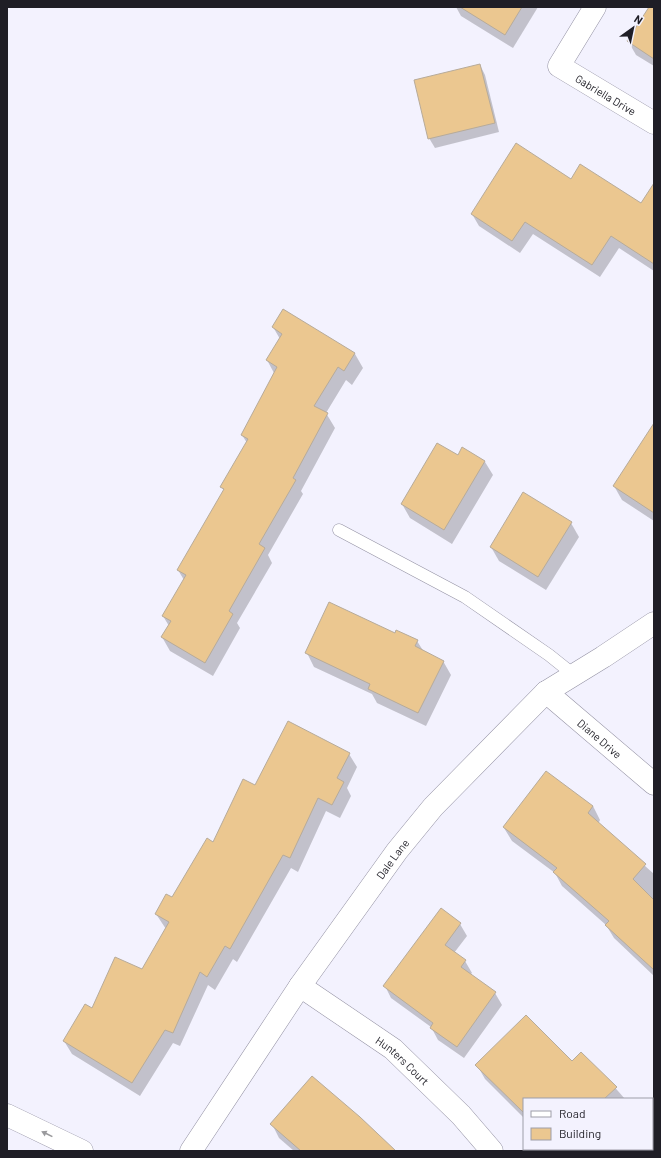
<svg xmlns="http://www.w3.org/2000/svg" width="661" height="1158" viewBox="0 0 661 1158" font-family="Barlow,sans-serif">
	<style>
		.shadow { fill: #0003 }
		.building { fill: #ebc790; stroke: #b7ab9a }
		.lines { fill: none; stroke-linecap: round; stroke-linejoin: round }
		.lane-casing { stroke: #9391a3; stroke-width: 13 }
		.street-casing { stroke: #9391a3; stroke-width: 23 }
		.secondary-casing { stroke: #9391a3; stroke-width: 23 }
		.lane { stroke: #fff; stroke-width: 12 }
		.street { stroke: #fff; stroke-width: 22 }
		.secondary { stroke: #fff; stroke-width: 22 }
		.oneway { fill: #9a9a9d }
		.labels { text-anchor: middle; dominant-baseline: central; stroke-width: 3; stroke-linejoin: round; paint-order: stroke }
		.street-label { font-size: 11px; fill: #1f1e26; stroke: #f3f2fe }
	</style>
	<rect width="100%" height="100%" fill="#f3f2fe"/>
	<g class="shadow">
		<path d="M 456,7 L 538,7 L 513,48 L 461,16 Z"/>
		<path d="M 650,7 L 654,7 L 654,66 L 636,55 L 628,41 Z"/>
		<path d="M 480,65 L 485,75 L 499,132 L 435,148 L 429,138 Z"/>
		<path d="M 571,180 L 641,205 L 654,187 L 654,271 L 619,248 L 600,277 L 533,234 L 520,253 L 479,226 L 472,214 Z"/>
		<path d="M 284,310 L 355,354 L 363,368 L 352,385 L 346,380 L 326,413 L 335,428 L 301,491 L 303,494 L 268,555 L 272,563 L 237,623 L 240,628 L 213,676 L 170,651 L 162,637 L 169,626 L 163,616 L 184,580 L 178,570 L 224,491 L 222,487 L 247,443 L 242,435 L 274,373 L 267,360 L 280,339 L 273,327 Z"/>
		<path d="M 654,440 L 654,521 L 622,500 L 614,486 Z"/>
		<path d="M 463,449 L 485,462 L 493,475 L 452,544 L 410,518 L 402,504 L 458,456 Z"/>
		<path d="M 571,523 L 579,537 L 546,590 L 499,561 L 491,547 Z"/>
		<path d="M 395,634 L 417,641 L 424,652 L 443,661 L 451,675 L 426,726 L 377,703 L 372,694 L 314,667 L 307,653 Z"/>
		<path d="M 349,754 L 357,767 L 347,788 L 351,796 L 340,818 L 326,811 L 298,872 L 291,868 L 237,962 L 233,959 L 215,990 L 208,985 L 180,1046 L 173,1043 L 140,1096 L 72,1054 L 64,1041 L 92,1009 L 142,971 L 166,929 L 156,914 L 173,899 L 255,786 Z"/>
		<path d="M 593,806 L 600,820 L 598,824 L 654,874 L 654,976 L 614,938 L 606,925 L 562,886 L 555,873 L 512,841 L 504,828 Z"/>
		<path d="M 460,924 L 467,936 L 454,953 L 465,961 L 472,973 L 470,975 L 495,993 L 502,1005 L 464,1058 L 438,1040 L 431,1027 L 391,998 L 385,986 Z"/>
		<path d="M 572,1062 L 611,1083 L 625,1099 L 524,1099 L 524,1118 L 485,1079 L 477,1065 Z"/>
		<path d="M 272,1124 L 394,1151 L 294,1151 L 279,1138 Z"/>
		<path d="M 554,1149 L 648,1149 L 650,1151 L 556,1151 Z"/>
	</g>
	<g class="building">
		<path d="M 460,7 L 522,7 L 505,35 Z"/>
		<path d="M 649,7 L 654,7 L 654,59 L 627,41 Z"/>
		<path d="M 480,64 L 495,123 L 428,139 L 414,80 Z"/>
		<path d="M 516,143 L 571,179 L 580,164 L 641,203 L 654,183 L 654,264 L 611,236 L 592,265 L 525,222 L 512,241 L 471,214 Z"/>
		<path d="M 283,309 L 355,353 L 344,371 L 338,367 L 314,406 L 328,413 L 293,478 L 296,480 L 259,544 L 265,548 L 229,611 L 233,614 L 205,663 L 161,637 L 171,621 L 162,616 L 186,575 L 177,570 L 224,489 L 220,487 L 248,439 L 241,435 L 277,367 L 266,360 L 282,334 L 272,327 Z"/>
		<path d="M 654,423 L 654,513 L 613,486 Z"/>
		<path d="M 437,443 L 458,455 L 462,447 L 485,461 L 444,530 L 401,504 Z"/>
		<path d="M 523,492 L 572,522 L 538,577 L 490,547 Z"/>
		<path d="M 329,602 L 395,633 L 396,630 L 418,640 L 415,646 L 444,661 L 418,713 L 368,689 L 370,684 L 305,653 Z"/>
		<path d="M 288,721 L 350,753 L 337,778 L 344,782 L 332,805 L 318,798 L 290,858 L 283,855 L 230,949 L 225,946 L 207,977 L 200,972 L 173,1033 L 165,1030 L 132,1083 L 63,1041 L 85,1004 L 92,1008 L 115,957 L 142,969 L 169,922 L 155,914 L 166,894 L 172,897 L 207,838 L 213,842 L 243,779 L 255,785 Z"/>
		<path d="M 546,771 L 593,806 L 588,813 L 646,864 L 633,879 L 654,900 L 654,970 L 605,925 L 609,921 L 553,872 L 557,868 L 503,827 Z"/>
		<path d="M 441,908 L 461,923 L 445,945 L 466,960 L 461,967 L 496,992 L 457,1047 L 430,1028 L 433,1023 L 383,986 Z"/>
		<path d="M 526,1015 L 572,1061 L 581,1052 L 617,1087 L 604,1099 L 524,1099 L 524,1113 L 475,1065 Z"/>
		<path d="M 312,1076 L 360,1117 L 396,1151 L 301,1151 L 270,1124 Z"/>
	</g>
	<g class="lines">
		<g class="lane-casing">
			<path id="lane" d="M 339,530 L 465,597 L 549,655 L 574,675"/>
		</g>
		<g class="street-casing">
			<g id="street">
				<path id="s1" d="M 595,7 L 559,66 L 654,123"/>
				<path id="s2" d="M 546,692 L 654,784"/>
				<path id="s3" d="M 300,986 L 393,1049 L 461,1115 L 492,1151"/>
			</g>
		</g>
		<g class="secondary-casing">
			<g id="secondary">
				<path d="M 7,1115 L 82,1151"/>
				<path id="s4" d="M 191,1151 L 300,986 L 397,851 L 433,807 L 546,692 L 603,657 L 654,623"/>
			</g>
		</g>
		<use href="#lane" class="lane"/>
		<use href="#street" class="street"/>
		<use href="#secondary" class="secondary"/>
	</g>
	<defs><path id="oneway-solid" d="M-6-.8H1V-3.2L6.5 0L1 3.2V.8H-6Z"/></defs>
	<use class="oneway" href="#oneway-solid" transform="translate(47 1134) rotate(-154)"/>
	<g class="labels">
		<g class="street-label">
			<text stroke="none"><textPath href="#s1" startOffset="124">Gabriella Drive</textPath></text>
			<text stroke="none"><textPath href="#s2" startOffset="71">Diane Drive</textPath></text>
			<text stroke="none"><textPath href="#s4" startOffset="355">Dale Lane</textPath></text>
			<text stroke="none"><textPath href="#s3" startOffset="127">Hunters Court</textPath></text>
		</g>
	</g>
	<rect width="661" height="1158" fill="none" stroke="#1f1e26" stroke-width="16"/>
	<rect x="523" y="1098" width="130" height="52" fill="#f3f2fe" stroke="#9e9da8"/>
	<rect x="531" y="1111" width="20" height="6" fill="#ffffff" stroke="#9e9da8"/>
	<text x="559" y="1118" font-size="12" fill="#1f1e26">Road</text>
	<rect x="531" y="1128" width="20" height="12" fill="#ebc790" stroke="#9e9da8"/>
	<text x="559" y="1138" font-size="12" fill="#1f1e26">Building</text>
	<g transform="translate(633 28) rotate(33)" stroke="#f3f2fe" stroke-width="3" paint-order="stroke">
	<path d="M0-3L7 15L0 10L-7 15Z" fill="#1f1e26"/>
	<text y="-6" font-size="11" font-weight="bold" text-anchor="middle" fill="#1f1e26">N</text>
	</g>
</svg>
